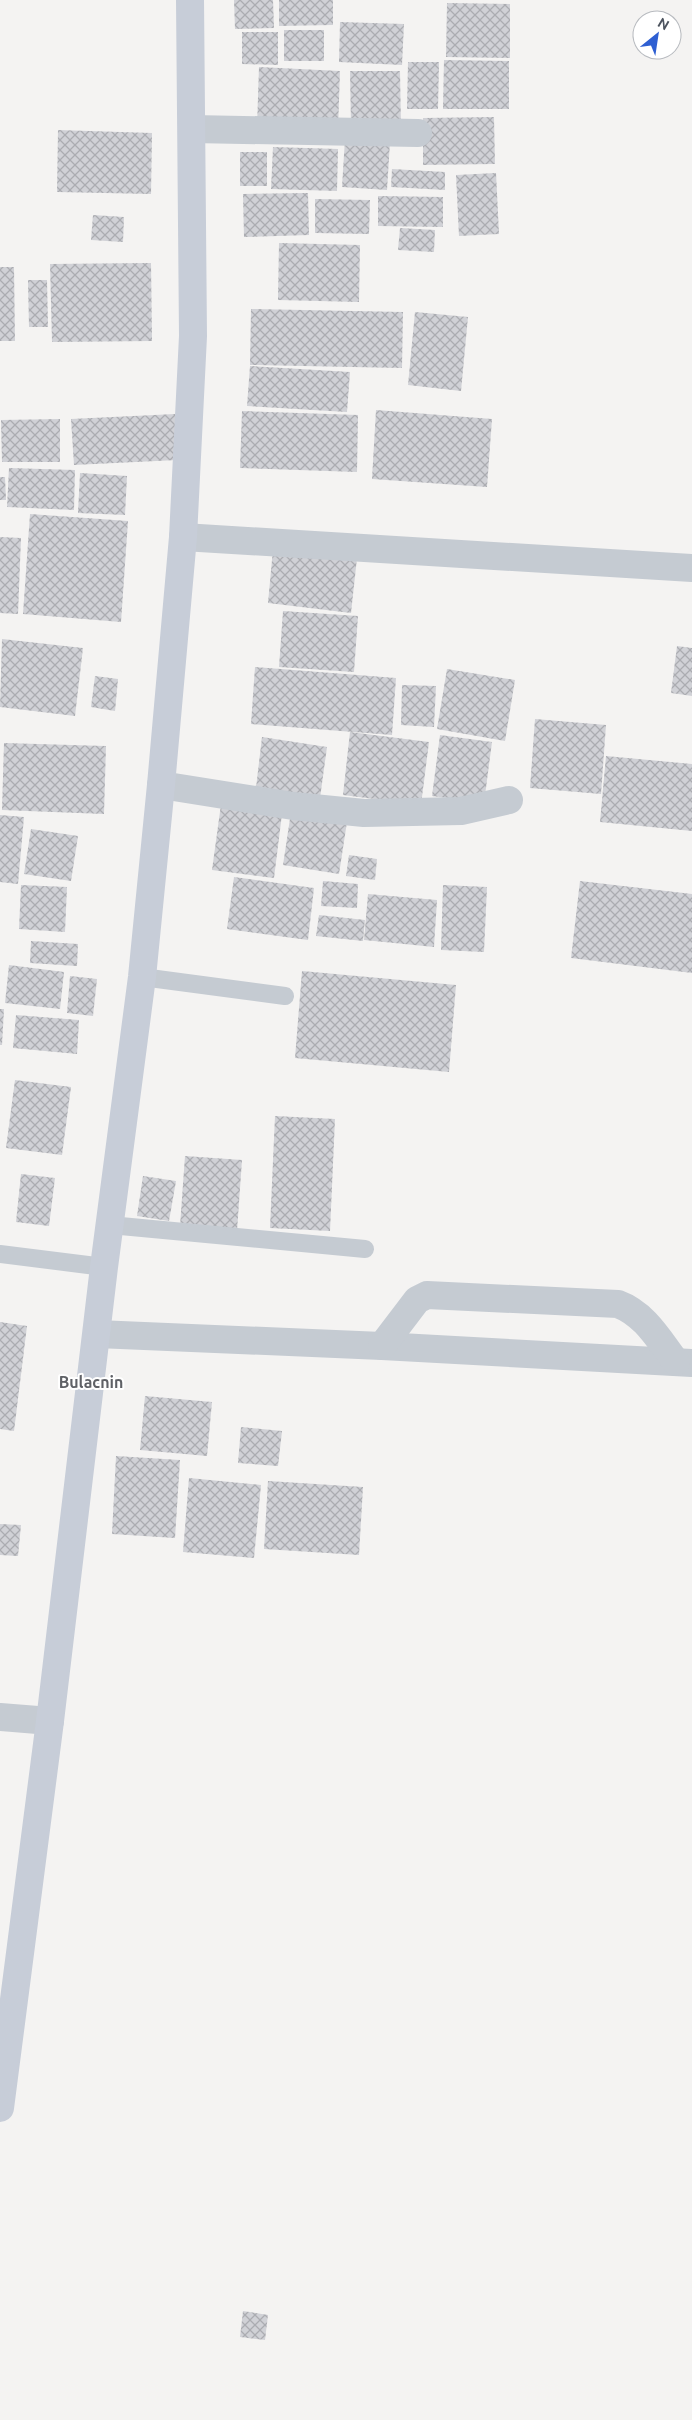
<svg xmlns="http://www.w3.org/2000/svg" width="692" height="2420" viewBox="0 0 692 2420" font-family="Ubuntu,sans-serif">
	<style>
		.building { fill: url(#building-cross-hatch) }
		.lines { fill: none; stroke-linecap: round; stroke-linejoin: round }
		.lane { stroke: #c5cbd2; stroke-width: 18 }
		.street { stroke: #c5cbd2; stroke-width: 28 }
		.secondary { stroke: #c7cdd8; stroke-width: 28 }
		.labels { text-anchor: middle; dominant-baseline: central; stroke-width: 4; stroke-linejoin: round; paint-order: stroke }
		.quarter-label { font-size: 16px; font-weight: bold; fill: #5f6166; stroke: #fff }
	</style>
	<defs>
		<pattern id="building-cross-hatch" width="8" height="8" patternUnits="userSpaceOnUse" patternTransform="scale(1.25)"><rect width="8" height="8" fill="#d0d1d6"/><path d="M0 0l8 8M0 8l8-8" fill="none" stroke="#abacb1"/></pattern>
	</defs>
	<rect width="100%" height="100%" fill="#f4f3f2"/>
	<g class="building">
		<path d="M 234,0 L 273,0 L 274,28 L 235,29 Z"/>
		<path d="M 279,0 L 333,0 L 333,25 L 279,26 Z"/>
		<path d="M 447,3 L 510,4 L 510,58 L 446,57 Z"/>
		<path d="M 340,22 L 404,24 L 402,65 L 339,62 Z"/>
		<rect x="284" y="30" width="40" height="31"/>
		<path d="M 242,32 L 278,32 L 278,65 L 242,64 Z"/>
		<path d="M 444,60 L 509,61 L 509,109 L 443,109 Z"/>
		<path d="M 408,62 L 439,62 L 438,109 L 407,109 Z"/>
		<path d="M 259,67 L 340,71 L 338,130 L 257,127 Z"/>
		<path d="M 350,71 L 400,71 L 401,128 L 351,128 Z"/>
		<path d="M 494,117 L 495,164 L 423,165 L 423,118 Z"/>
		<path d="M 58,130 L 152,133 L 151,194 L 57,192 Z"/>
		<path d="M 345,139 L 390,142 L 387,190 L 342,187 Z"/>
		<path d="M 273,147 L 338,149 L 337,191 L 271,189 Z"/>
		<rect x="240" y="152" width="27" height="34"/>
		<path d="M 392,169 L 445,172 L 445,190 L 391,187 Z"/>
		<path d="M 496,173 L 499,234 L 459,236 L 456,175 Z"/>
		<path d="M 308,193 L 309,235 L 244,237 L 243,194 Z"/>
		<path d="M 378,196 L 443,197 L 443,227 L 378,226 Z"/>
		<path d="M 315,199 L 370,200 L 369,234 L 315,233 Z"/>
		<path d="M 93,215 L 124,217 L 123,242 L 91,240 Z"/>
		<path d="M 400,228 L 435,230 L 434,252 L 398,250 Z"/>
		<path d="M 279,243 L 360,245 L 359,302 L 278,300 Z"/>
		<path d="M 151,263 L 152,341 L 52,342 L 50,264 Z"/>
		<path d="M 0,267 L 14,267 L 15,341 L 0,341 Z"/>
		<path d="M 28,280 L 47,280 L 48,327 L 29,327 Z"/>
		<path d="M 251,309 L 403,312 L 402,368 L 250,365 Z"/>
		<path d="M 415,312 L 468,317 L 461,391 L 408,385 Z"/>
		<path d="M 250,366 L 350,372 L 347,412 L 247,406 Z"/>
		<path d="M 376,410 L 492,419 L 487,487 L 372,479 Z"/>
		<path d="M 242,411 L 358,415 L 357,472 L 240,468 Z"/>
		<path d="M 175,414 L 177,460 L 74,465 L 71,419 Z"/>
		<path d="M 60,419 L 60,462 L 2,462 L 1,420 Z"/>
		<path d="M 9,468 L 75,470 L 74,510 L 7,507 Z"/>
		<path d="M 80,473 L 127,476 L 125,515 L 78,513 Z"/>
		<path d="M 0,477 L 5,477 L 6,500 L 0,500 Z"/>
		<path d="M 30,514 L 128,521 L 121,622 L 23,614 Z"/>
		<path d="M 0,537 L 21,538 L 18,614 L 0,613 Z"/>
		<path d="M 273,549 L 357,558 L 351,613 L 268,603 Z"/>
		<path d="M 283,611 L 358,616 L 354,672 L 279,667 Z"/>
		<path d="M 2,639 L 83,648 L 75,716 L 0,707 Z"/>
		<path d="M 677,646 L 692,648 L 692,696 L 671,693 Z"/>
		<path d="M 255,667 L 396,678 L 392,735 L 251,724 Z"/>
		<path d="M 447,669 L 515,680 L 505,741 L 437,729 Z"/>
		<path d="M 95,676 L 118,679 L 115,711 L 91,707 Z"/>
		<path d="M 402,685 L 436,686 L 434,727 L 401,725 Z"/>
		<path d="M 535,719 L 606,725 L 601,794 L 530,788 Z"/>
		<path d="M 350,732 L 429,742 L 421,805 L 343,795 Z"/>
		<path d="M 440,735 L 492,742 L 484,803 L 432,796 Z"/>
		<path d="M 262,737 L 327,747 L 320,798 L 256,788 Z"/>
		<path d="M 4,743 L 106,746 L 104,814 L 2,810 Z"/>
		<path d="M 606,756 L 692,764 L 692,831 L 600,822 Z"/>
		<path d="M 222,797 L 283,806 L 274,878 L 212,870 Z"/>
		<path d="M 291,812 L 347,822 L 339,874 L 283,865 Z"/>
		<path d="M 0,815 L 24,817 L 18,884 L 0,882 Z"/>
		<path d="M 31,829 L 78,836 L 71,881 L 24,874 Z"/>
		<path d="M 349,855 L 377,859 L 375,880 L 346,876 Z"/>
		<path d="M 234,877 L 314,888 L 308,940 L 227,929 Z"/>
		<path d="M 323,881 L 358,884 L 357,908 L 321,906 Z"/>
		<path d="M 580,881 L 692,894 L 692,973 L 571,958 Z"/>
		<path d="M 21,885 L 67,887 L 65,932 L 19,929 Z"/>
		<path d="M 443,885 L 487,887 L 484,952 L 441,950 Z"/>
		<path d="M 368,894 L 437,900 L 434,947 L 364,940 Z"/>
		<path d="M 319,915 L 365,920 L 363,941 L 316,936 Z"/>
		<path d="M 31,941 L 78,944 L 77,966 L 30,963 Z"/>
		<path d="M 9,965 L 64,972 L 60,1009 L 5,1003 Z"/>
		<path d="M 302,971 L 456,985 L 449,1072 L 295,1058 Z"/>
		<path d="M 70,976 L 97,979 L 93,1016 L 67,1013 Z"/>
		<path d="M 0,1009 L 4,1009 L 2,1045 L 0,1045 Z"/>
		<path d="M 16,1015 L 79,1020 L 77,1054 L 13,1048 Z"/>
		<path d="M 15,1080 L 71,1087 L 62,1155 L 6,1148 Z"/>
		<path d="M 275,1116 L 335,1119 L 330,1231 L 270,1228 Z"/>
		<path d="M 185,1156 L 242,1160 L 237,1231 L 180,1226 Z"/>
		<path d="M 21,1174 L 55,1178 L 49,1226 L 16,1222 Z"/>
		<path d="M 143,1176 L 176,1181 L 169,1221 L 137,1216 Z"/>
		<path d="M 0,1322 L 27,1326 L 14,1431 L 0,1429 Z"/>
		<path d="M 145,1396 L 212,1402 L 207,1456 L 140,1450 Z"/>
		<path d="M 241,1427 L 282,1431 L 278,1466 L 238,1463 Z"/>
		<path d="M 116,1456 L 180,1460 L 175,1538 L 112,1534 Z"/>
		<path d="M 189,1478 L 261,1485 L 254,1558 L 183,1552 Z"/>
		<path d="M 268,1481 L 363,1487 L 359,1555 L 264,1549 Z"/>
		<path d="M 0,1524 L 21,1525 L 18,1556 L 0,1555 Z"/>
		<path d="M 243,2311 L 268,2315 L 265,2340 L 240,2337 Z"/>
	</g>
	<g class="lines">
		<g class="lane">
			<path d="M 142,977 L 285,996"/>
			<path d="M 110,1225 L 365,1249"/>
			<path d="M 0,1254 L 104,1267"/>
		</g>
		<g class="street">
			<path d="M 192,129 L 418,133"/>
			<path d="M 183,537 L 692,568"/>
			<path d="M 161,785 L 293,806 L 364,813 L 461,811 L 509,800"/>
			<path d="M 97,1334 L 382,1346 L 692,1363"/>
			<path d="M 382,1346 L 417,1300 L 427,1295 L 618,1304 C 645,1314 659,1340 676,1362"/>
			<path d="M 0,1717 L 50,1721"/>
		</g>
		<path class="secondary" d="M 0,2108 L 50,1721 L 104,1267 L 142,977 L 161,785 L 183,537 L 193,336 L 190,0"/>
	</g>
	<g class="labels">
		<g class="quarter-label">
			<text x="91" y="1382">Bulacnin</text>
		</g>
	</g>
	<g transform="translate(657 35) rotate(30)"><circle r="24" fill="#ffffff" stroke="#b7babf"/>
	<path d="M0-4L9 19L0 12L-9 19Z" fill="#2e5fd2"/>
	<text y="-8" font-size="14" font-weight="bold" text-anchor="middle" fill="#4c535e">N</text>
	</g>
</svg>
